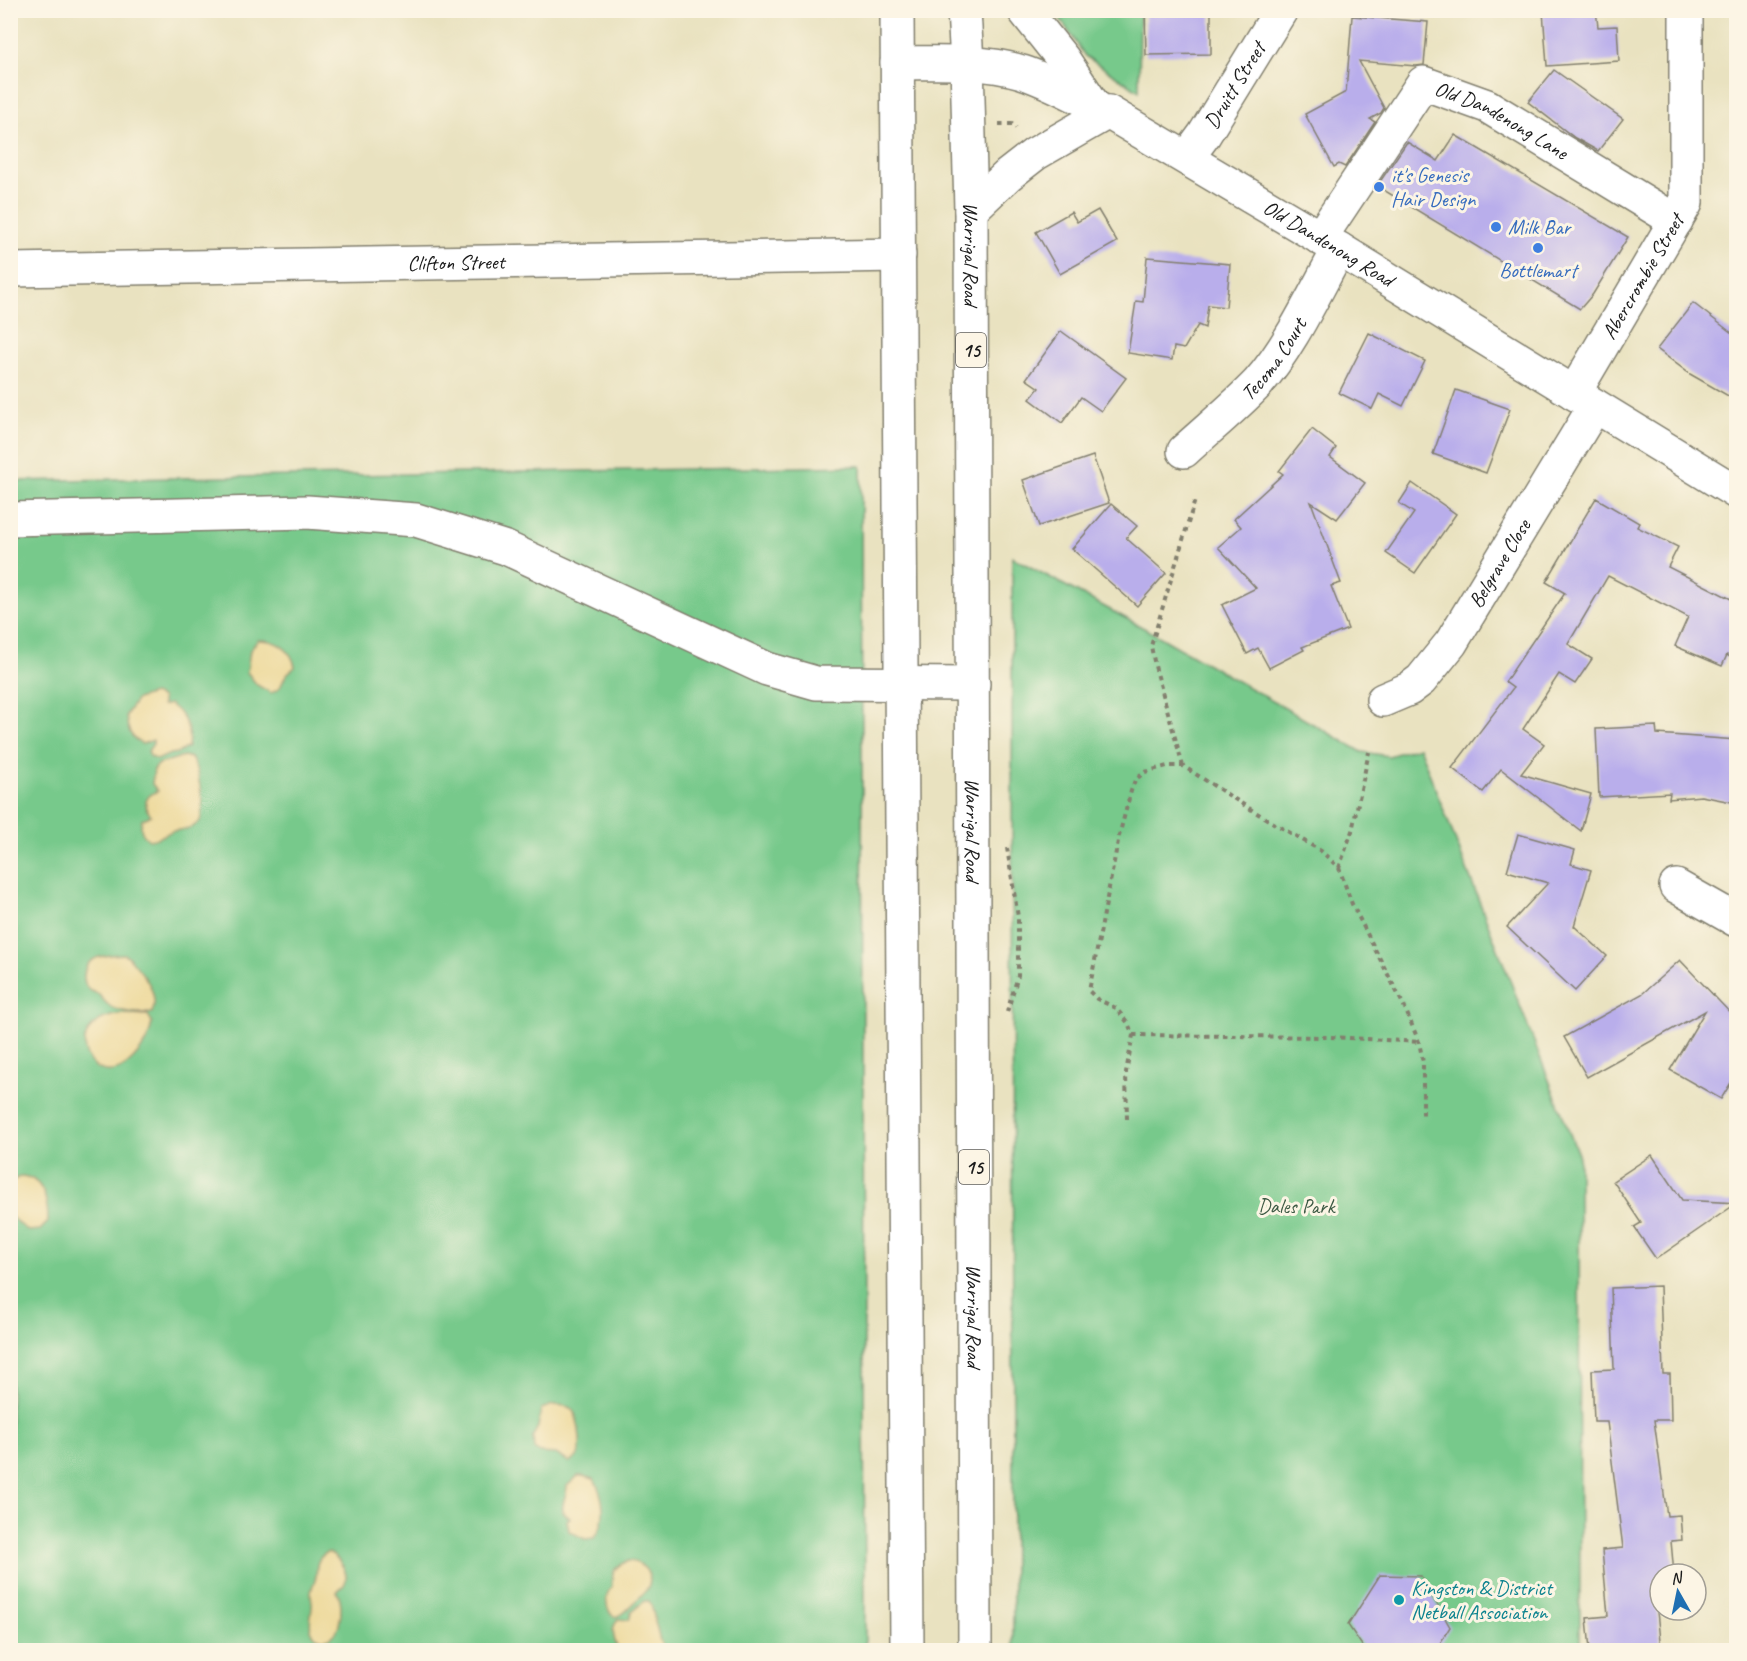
<svg xmlns="http://www.w3.org/2000/svg" width="1747" height="1661" viewBox="0 0 1747 1661" font-family="Caveat,sans-serif">
	<style>
		.green { fill: #77c98b; stroke: #4a7254; stroke-width: 1.5 }
		.sand { fill: #eeda9e; stroke: #857b5d; stroke-width: 1.5 }
		.building { fill: #b9aeeb }
		.lines { fill: none; stroke-linecap: round; stroke-linejoin: round }
		.minor-casing { stroke: #827f6e; stroke-width: 36 }
		.major-casing { stroke: #827f6e; stroke-width: 36 }
		.highway-casing { stroke: #827f6e; stroke-width: 36 }
		.path { stroke: #827f6e; stroke-width: 4; stroke-dasharray: 4.5 4.5; stroke-linecap: butt }
		.minor { stroke: #fff; stroke-width: 33 }
		.major { stroke: #fff; stroke-width: 33 }
		.highway { stroke: #fff; stroke-width: 33 }
		.shop-dot { fill: #3f7fe0; stroke: #fcf5e5; stroke-width: 2 }
		.culture-dot { fill: #0f9aa8; stroke: #fcf5e5; stroke-width: 2 }
		.labels { text-anchor: middle; dominant-baseline: central; stroke-width: 6; stroke-linejoin: round; paint-order: stroke }
		.shield { fill: #fcf5e5; stroke: #5f5d58; stroke-width: 1.5 }
		.shield-label { font-size: 20px; font-weight: bold; fill: #1c1c1c }
		.street-label { font-size: 21px; fill: #1c1c1c; stroke: #fcf5e5 }
		.shop-label { font-size: 21px; fill: #366cbe; stroke: #fcf5e5; text-anchor: start }
		.park-label { font-size: 21px; fill: #3c5943; stroke: #fcf5e5 }
		.culture-label { font-size: 21px; fill: #0d838f; stroke: #fcf5e5; text-anchor: start }
	</style>
	<rect width="100%" height="100%" fill="#fcf5e5"/>
	<filter id="ink" filterUnits="userSpaceOnUse"><feTurbulence type="fractalNoise" baseFrequency=".0167" numOctaves="2"/><feDisplacementMap in="SourceGraphic" scale="12" xChannelSelector="R" yChannelSelector="G"/><feConvolveMatrix kernelMatrix="1 2 1 2 8 2 1 2 1" color-interpolation-filters="sRGB"/></filter>
	<filter id="wash" filterUnits="userSpaceOnUse"><feTurbulence type="fractalNoise" baseFrequency=".008" numOctaves="4" result="noise"/><feDisplacementMap in="SourceGraphic" scale="24" xChannelSelector="R" yChannelSelector="G"/><feGaussianBlur stdDeviation="1.35" result="paint"/><feColorMatrix in="noise" values="0 0 0 0 0 0 0 0 0 0 0 0 0 0 0 0 0 1.4 0 .05"/><feComposite in="paint" operator="in"/></filter>
	<g filter="url(#wash)">
		<rect width="100%" height="100%" fill="#e9e2c0"/>
		<g class="green">
			<path d="M 1055,11 L 1140,11 L 1139,91 L 1085,56 Z"/>
			<path d="M 861,466 L 865,1650 L 11,1650 L 10,481 Z"/>
			<path d="M 1012,557 L 1155,634 L 1362,752 L 1389,756 L 1419,747 L 1579,1157 L 1580,1650 L 1013,1650 Z"/>
		</g>
		<g class="sand">
			<path d="M 258,640 C 275,639 292,649 295,667 C 293,669 289,671 287,674 C 281,682 283,689 271,693 L 257,685 L 247,672 L 250,650 Z"/>
			<path d="M 153,694 L 162,698 L 162,706 L 169,704 C 184,714 191,728 188,747 L 178,753 L 170,754 L 157,760 L 150,756 L 148,751 L 153,744 L 153,740 L 142,744 C 130,738 127,728 126,715 L 137,699 Z"/>
			<path d="M 184,756 L 191,758 C 199,770 205,807 200,821 C 185,835 182,826 168,833 C 161,836 158,839 149,840 C 141,834 140,829 142,820 L 151,815 C 141,805 146,795 158,791 L 152,784 L 154,769 L 159,764 Z"/>
			<path d="M 123,954 L 128,956 C 141,972 161,992 152,1013 C 141,1014 126,1012 115,1009 C 106,1006 104,999 98,994 C 95,992 92,992 89,990 C 86,988 84,981 84,977 C 84,955 106,955 123,954 Z"/>
			<path d="M 122,1014 L 148,1015 L 152,1022 C 150,1037 144,1048 133,1059 C 93,1101 53,1022 122,1014 Z"/>
			<path d="M 22,1176 C 45,1178 48,1203 48,1222 L 40,1230 L 28,1231 L 11,1217 L 11,1181 Z"/>
			<path d="M 553,1405 C 559,1405 567,1405 572,1409 C 578,1414 582,1445 579,1452 C 578,1458 574,1460 569,1462 L 556,1454 L 540,1453 L 534,1449 L 533,1436 L 538,1427 L 541,1409 Z"/>
			<path d="M 578,1476 L 583,1476 L 594,1479 C 604,1497 608,1521 594,1538 L 585,1539 L 569,1531 L 567,1520 L 570,1518 L 563,1513 C 561,1502 567,1496 567,1486 Z"/>
			<path d="M 328,1552 C 338,1556 351,1573 344,1585 C 342,1587 339,1589 337,1592 C 346,1605 340,1647 319,1638 C 306,1633 311,1617 312,1608 C 313,1603 311,1598 311,1594 C 311,1587 315,1582 316,1576 C 317,1571 316,1566 318,1562 C 320,1557 324,1554 328,1552 Z"/>
			<path d="M 629,1561 C 637,1562 644,1565 648,1573 C 654,1585 644,1593 636,1601 C 627,1610 612,1629 607,1604 C 606,1596 607,1592 612,1587 C 612,1572 613,1566 629,1561 Z"/>
			<path d="M 645,1601 L 649,1601 L 651,1604 L 660,1641 L 665,1650 L 618,1650 C 614,1639 610,1629 618,1619 L 629,1620 L 632,1611 Z"/>
		</g>
		<g id="blocks">
			<g class="building">
				<path d="M 1145,10 L 1211,10 L 1211,54 L 1146,55 Z"/>
				<path d="M 1559,10 L 1596,10 L 1598,27 L 1617,26 L 1619,61 L 1547,66 L 1543,11 Z"/>
				<path d="M 1352,16 L 1428,22 L 1424,65 L 1416,66 L 1359,61 L 1384,108 L 1381,113 L 1370,119 L 1375,122 L 1345,167 L 1339,164 L 1334,167 L 1305,114 L 1346,92 Z"/>
				<path d="M 1554,70 L 1623,119 L 1598,151 L 1575,138 L 1528,102 Z"/>
				<path d="M 1455,135 L 1628,237 L 1593,294 L 1580,309 L 1377,186 L 1407,142 L 1438,161 Z"/>
				<path d="M 1098,210 L 1117,242 L 1060,274 L 1036,232 L 1071,212 L 1077,222 Z"/>
				<path d="M 1147,257 L 1230,264 L 1226,307 L 1208,305 L 1205,328 L 1198,325 L 1184,349 L 1174,347 L 1172,360 L 1128,353 L 1136,301 L 1143,302 Z"/>
				<path d="M 1693,303 L 1737,337 L 1737,401 L 1690,374 L 1657,349 Z"/>
				<path d="M 1061,331 L 1126,378 L 1101,411 L 1081,397 L 1062,423 L 1030,399 L 1039,388 L 1026,379 Z"/>
				<path d="M 1369,333 L 1425,361 L 1403,406 L 1379,394 L 1372,409 L 1339,393 Z"/>
				<path d="M 1456,390 L 1510,409 L 1486,473 L 1433,454 Z"/>
				<path d="M 1312,429 L 1336,448 L 1330,457 L 1365,483 L 1337,519 L 1311,502 L 1341,583 L 1331,586 L 1348,629 L 1302,647 L 1304,650 L 1269,668 L 1258,648 L 1247,654 L 1222,605 L 1256,588 L 1218,547 L 1241,527 L 1234,519 L 1283,474 L 1279,471 Z"/>
				<path d="M 1093,456 L 1109,503 L 1039,526 L 1023,480 Z"/>
				<path d="M 1412,483 L 1456,514 L 1415,573 L 1386,553 L 1414,513 L 1399,503 Z"/>
				<path d="M 1596,498 L 1639,523 L 1637,527 L 1678,547 L 1668,567 L 1737,602 L 1737,662 L 1727,655 L 1722,666 L 1675,646 L 1688,617 L 1608,576 L 1568,644 L 1592,659 L 1575,684 L 1559,674 L 1523,729 L 1544,744 L 1521,774 L 1591,794 L 1581,831 L 1501,769 L 1483,792 L 1452,768 L 1513,688 L 1505,682 L 1565,593 L 1546,582 Z"/>
				<path d="M 1111,504 L 1137,526 L 1126,538 L 1166,573 L 1137,606 L 1072,549 Z"/>
				<path d="M 1656,726 L 1657,734 L 1737,740 L 1737,803 L 1701,796 L 1669,799 L 1670,793 L 1599,797 L 1596,729 Z"/>
				<path d="M 1518,834 L 1575,850 L 1571,864 L 1591,870 L 1574,926 L 1607,956 L 1575,991 L 1507,927 L 1548,883 L 1507,871 Z"/>
				<path d="M 1680,960 L 1737,1020 L 1737,1073 L 1721,1099 L 1670,1070 L 1705,1011 L 1587,1077 L 1564,1037 L 1642,994 Z"/>
				<path d="M 1652,1155 L 1682,1200 L 1737,1203 L 1656,1259 L 1634,1227 L 1641,1223 L 1613,1181 Z"/>
				<path d="M 1660,1286 L 1663,1374 L 1670,1374 L 1671,1420 L 1654,1420 L 1667,1516 L 1680,1515 L 1682,1540 L 1671,1541 L 1674,1574 L 1660,1574 L 1660,1591 L 1655,1592 L 1661,1650 L 1590,1650 L 1587,1618 L 1608,1616 L 1602,1550 L 1623,1548 L 1607,1422 L 1594,1422 L 1592,1370 L 1614,1369 L 1611,1288 Z"/>
				<path d="M 1380,1575 L 1421,1576 L 1450,1627 L 1436,1650 L 1365,1650 L 1348,1625 Z"/>
			</g>
		</g>
	</g>
	<g filter="url(#ink)">
		<use href="#blocks" fill-opacity="0" stroke="#827f6e" stroke-width="1.5"/>
		<g class="lines">
			<g class="minor-casing">
				<g id="minor">
					<path id="s1" d="M 1187,158 L 1204,135 L 1281,10"/>
					<path id="s2" d="M 1320,238 L 1423,83 L 1487,106 L 1676,221"/>
					<path id="s3" d="M 10,270 L 899,255"/>
					<path id="s4" d="M 1574,393 L 1686,203 L 1686,10"/>
					<path id="s5" d="M 1184,451 C 1208,429 1235,407 1258,383 C 1290,347 1315,292 1339,249"/>
					<path d="M 10,519 L 307,512 L 416,520 L 506,548 L 767,669 L 816,683 L 973,684"/>
					<path id="s6" d="M 1383,700 L 1409,689 L 1421,680 L 1451,643 L 1595,406"/>
					<path d="M 1676,886 L 1736,920"/>
				</g>
			</g>
			<g class="major-casing">
				<g id="major">
					<path d="M 1024,10 L 1063,59 L 1092,103"/>
					<path d="M 897,63 C 939,63 981,60 1022,72 C 1047,80 1070,93 1093,104"/>
					<path id="s7" d="M 971,210 L 1008,175 L 1035,154 L 1108,112 L 1339,249 L 1736,492"/>
				</g>
			</g>
			<g class="highway-casing">
				<g id="highway">
					<path d="M 897,10 L 907,1650"/>
					<path id="s8" d="M 964,10 L 967,63 L 971,210 L 975,1650"/>
				</g>
			</g>
			<g class="path">
				<path d="M 999,124 L 1012,124 L 1016,128"/>
				<path d="M 1183,766 L 1155,666 L 1151,646 L 1195,500"/>
				<path d="M 1007,848 L 1018,917 L 1018,976 L 1007,1012"/>
				<path d="M 1339,868 L 1352,831 L 1369,752"/>
				<path d="M 1133,1035 L 1329,1037 L 1419,1042"/>
				<path d="M 1127,1119 L 1126,1072 L 1133,1035 L 1128,1023 L 1116,1008 L 1097,999 L 1089,991 L 1119,836 L 1131,791 L 1135,780 L 1145,772 L 1167,766 L 1183,766 L 1255,812 L 1321,851 L 1339,868 L 1352,904 L 1404,1006 L 1419,1042 L 1423,1062 L 1423,1117"/>
			</g>
			<use href="#minor" class="minor"/>
			<use href="#major" class="major"/>
			<use href="#highway" class="highway"/>
		</g>
	</g>
	<g class="shop-dot">
		<circle cx="1379" cy="187" r="6"/>
		<circle cx="1496" cy="227" r="6"/>
		<circle cx="1538" cy="248" r="6"/>
	</g>
	<circle class="culture-dot" cx="1399" cy="1600" r="6"/>
	<g class="labels">
		<g class="shield">
			<rect x="956" y="333" width="30" height="34" rx="4.5"/>
			<rect x="959" y="1150" width="30" height="34" rx="4.5"/>
		</g>
		<g class="shield-label">
			<text x="971" y="350">15</text>
			<text x="974" y="1167">15</text>
		</g>
		<g class="street-label">
			<text stroke="none"><textPath href="#s1" startOffset="87">Druitt Street</textPath></text>
			<text stroke="none"><textPath href="#s2" startOffset="273">Old Dandenong Lane</textPath></text>
			<text stroke="none"><textPath href="#s7" startOffset="426">Old Dandenong Road</textPath></text>
			<text stroke="none"><textPath href="#s8" startOffset="244">Warrigal Road</textPath></text>
			<text stroke="none"><textPath href="#s3" startOffset="446">Clifton Street</textPath></text>
			<text stroke="none"><textPath href="#s4" startOffset="135">Abercrombie Street</textPath></text>
			<text stroke="none"><textPath href="#s5" startOffset="129">Tecoma Court</textPath></text>
			<text stroke="none"><textPath href="#s6" startOffset="184">Belgrave Close</textPath></text>
			<text stroke="none"><textPath href="#s8" startOffset="820">Warrigal Road</textPath></text>
			<text stroke="none"><textPath href="#s8" startOffset="1306">Warrigal Road</textPath></text>
		</g>
		<g class="shop-label">
			<text x="1391" y="175">it's Genesis<tspan x="1391" dy="24">Hair Design</tspan></text>
			<text x="1508" y="227">Milk Bar</text>
			<text x="1538" y="270" text-anchor="middle">Bottlemart</text>
		</g>
		<g class="park-label">
			<text x="1296" y="1206">Dales Park</text>
		</g>
		<g class="culture-label">
			<text x="1411" y="1588">Kingston &amp; District<tspan x="1411" dy="24">Netball Association</tspan></text>
		</g>
	</g>
	<rect width="1747" height="1661" fill="none" stroke="#fcf5e5" stroke-width="36"/>
	<g transform="translate(1678 1592) rotate(351)"><circle r="28" fill="#fcf5e5" stroke="#a29e95" stroke-width="1.5"/>
	<path d="M0-4.5L10 22L0 15L-10 22Z" fill="#1f6fb2"/>
	<text y="-9" font-size="16" font-weight="bold" text-anchor="middle" fill="#1c1c1c">N</text>
	</g>
</svg>
